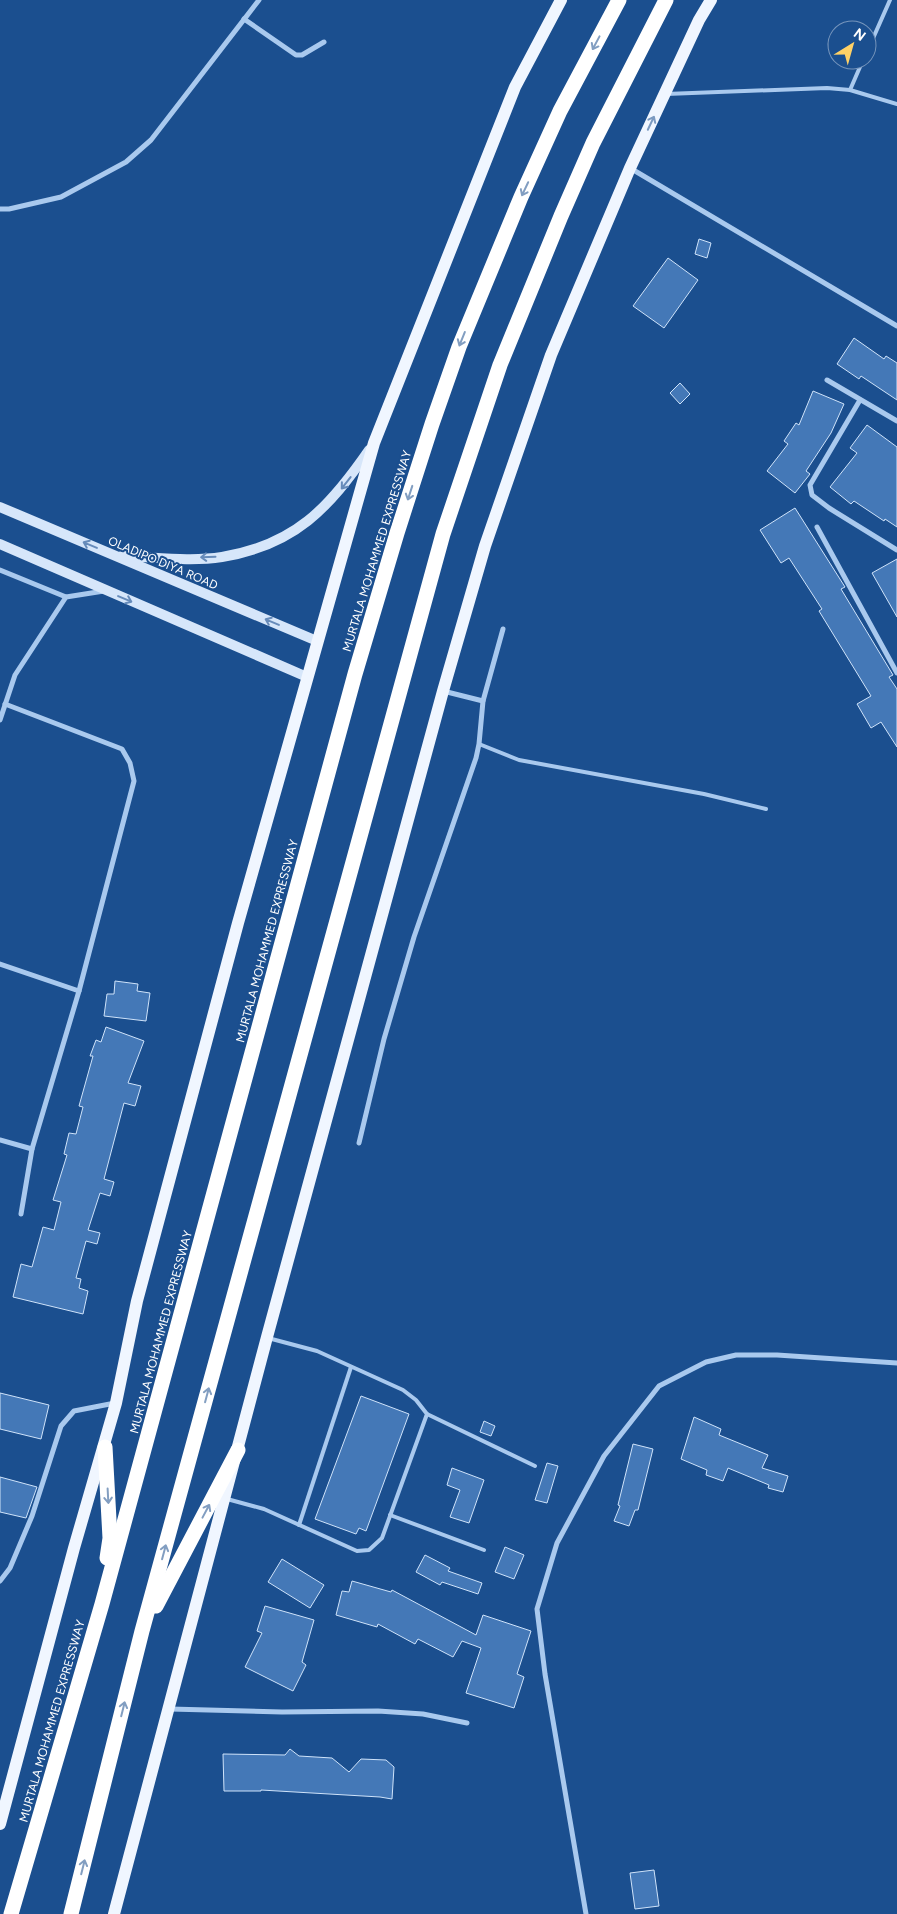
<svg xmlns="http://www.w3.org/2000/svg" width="897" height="1914" viewBox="0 0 897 1914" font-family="Figtree,sans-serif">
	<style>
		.building { fill: #4478b7; stroke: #cfe3fa }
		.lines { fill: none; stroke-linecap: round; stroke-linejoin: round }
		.service { stroke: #a9c9ee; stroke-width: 4 }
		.minor { stroke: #a9c9ee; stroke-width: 5 }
		.secondary { stroke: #d6e6fa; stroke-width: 10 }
		.primary { stroke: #f0f6ff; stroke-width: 12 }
		.motorway { stroke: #fff; stroke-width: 15 }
		.oneway { stroke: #829ec1 }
		.oneway2 { stroke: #7b9ac1 }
		.oneway3 { stroke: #668bba }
		.labels { text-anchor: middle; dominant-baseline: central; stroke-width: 4; stroke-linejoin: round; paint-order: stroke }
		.street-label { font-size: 12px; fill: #fff; stroke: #1b4f8f }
	</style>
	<rect width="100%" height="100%" fill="#1b4f8f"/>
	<g class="building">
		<path d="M 699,239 L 711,243 L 707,258 L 695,254 Z"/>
		<path d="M 668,258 L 698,280 L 664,328 L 633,306 Z"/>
		<path d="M 854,338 L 884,359 L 886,356 L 897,363 L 897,400 L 861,376 L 859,379 L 837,364 Z"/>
		<path d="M 680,383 L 690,394 L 680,404 L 670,393 Z"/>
		<path d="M 813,391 L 844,404 L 831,433 L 806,471 L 810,474 L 795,493 L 767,471 L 788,444 L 784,441 L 796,423 L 799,425 Z"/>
		<path d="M 867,425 L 897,447 L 897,527 L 885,519 L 884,521 L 854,501 L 851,504 L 830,487 L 857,453 L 850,448 Z"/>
		<path d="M 795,508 L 845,587 L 841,589 L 893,675 L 889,677 L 897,689 L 897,747 L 881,722 L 871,728 L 857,704 L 871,696 L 819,611 L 822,609 L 789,558 L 781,563 L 760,530 Z"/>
		<path d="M 897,559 L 897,617 L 872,573 Z"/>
		<path d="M 115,981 L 138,984 L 137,991 L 150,993 L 146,1021 L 104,1016 L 107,994 L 114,994 Z"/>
		<path d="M 106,1027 L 144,1041 L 128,1083 L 141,1086 L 135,1106 L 124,1103 L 104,1179 L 114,1182 L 110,1196 L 100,1193 L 88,1230 L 100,1233 L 97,1244 L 86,1241 L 76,1278 L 81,1279 L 79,1288 L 88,1291 L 83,1314 L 13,1297 L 21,1264 L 32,1267 L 43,1227 L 54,1230 L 61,1202 L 53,1200 L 67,1155 L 64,1154 L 69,1133 L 76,1134 L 83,1107 L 79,1106 L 93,1056 L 90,1056 L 96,1040 L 101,1042 Z"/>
		<path d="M 0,1393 L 49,1405 L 41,1439 L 0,1429 Z"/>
		<path d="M 361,1396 L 409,1414 L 366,1531 L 359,1528 L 356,1534 L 315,1519 Z"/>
		<path d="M 694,1417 L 721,1429 L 719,1435 L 768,1455 L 762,1468 L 788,1476 L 783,1492 L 768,1488 L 769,1485 L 728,1468 L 723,1481 L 706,1475 L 707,1470 L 681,1459 Z"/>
		<path d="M 484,1421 L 495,1426 L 491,1436 L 480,1432 Z"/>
		<path d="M 633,1444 L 653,1449 L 638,1510 L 635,1510 L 629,1526 L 614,1521 L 620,1506 L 618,1505 Z"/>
		<path d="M 547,1463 L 558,1466 L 547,1503 L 535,1500 Z"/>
		<path d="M 452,1468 L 484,1480 L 469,1523 L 450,1517 L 460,1490 L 447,1485 Z"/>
		<path d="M 0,1477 L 37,1487 L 26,1518 L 0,1512 Z"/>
		<path d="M 505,1547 L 524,1555 L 514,1579 L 495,1572 Z"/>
		<path d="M 425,1555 L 450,1568 L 448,1571 L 482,1583 L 478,1594 L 442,1582 L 440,1585 L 416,1572 Z"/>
		<path d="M 282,1559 L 324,1585 L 310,1608 L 268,1582 Z"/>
		<path d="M 352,1581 L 391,1592 L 392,1590 L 476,1635 L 483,1615 L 531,1631 L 517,1674 L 524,1677 L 514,1708 L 466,1693 L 481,1648 L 462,1641 L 453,1657 L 418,1639 L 415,1644 L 378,1624 L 377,1627 L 336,1615 L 342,1591 L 349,1592 Z"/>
		<path d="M 265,1606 L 314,1620 L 302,1662 L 306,1665 L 293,1691 L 245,1667 L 262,1633 L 257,1631 Z"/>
		<path d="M 290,1749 L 299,1756 L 332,1758 L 349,1772 L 361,1759 L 386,1760 L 394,1767 L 392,1799 L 380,1797 L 261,1790 L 261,1791 L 224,1791 L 223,1754 L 285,1755 Z"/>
		<path d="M 654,1870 L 659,1906 L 635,1909 L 630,1873 Z"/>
	</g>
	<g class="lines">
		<g class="service">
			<path d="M 867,52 L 890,0"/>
			<path d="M 850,90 L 863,60"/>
			<path d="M 666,94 L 827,88 L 850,90 L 897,104"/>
			<path d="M 479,744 L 519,760 L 704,794 L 766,809"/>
			<path d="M 427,1414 L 535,1466"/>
			<path d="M 227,1499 L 264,1509 L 357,1551 L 369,1550 L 382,1538 L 427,1414 L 416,1400 L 403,1390 L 317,1351 L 268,1338"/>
			<path d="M 390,1515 L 484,1550"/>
			<path d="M 299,1525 L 351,1367"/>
		</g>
		<g class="minor">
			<path d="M 244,19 L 296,55 L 302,55 L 324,42"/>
			<path d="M 630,168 L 897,326"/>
			<path d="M 0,209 L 9,209 L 61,197 L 126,162 L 151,140 L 259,0"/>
			<path d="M 827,380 L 897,421"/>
			<path d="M 860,400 L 810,485 L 812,495 L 829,508 L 897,550"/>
			<path d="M 817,527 L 897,673"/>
			<path d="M 0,570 L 66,597"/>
			<path d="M 443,691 L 483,701"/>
			<path d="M 5,704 L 122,749 L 130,763 L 134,781 L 79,991 L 32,1149 L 21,1214"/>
			<path d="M 0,720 L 15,675 L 66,597 L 104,591"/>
			<path d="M 0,964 L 79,991"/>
			<path d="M 0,1140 L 32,1149"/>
			<path d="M 359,1143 L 384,1039 L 414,937 L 476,758 L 479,744 L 483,701 L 503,629"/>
			<path d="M 0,1581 L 10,1568 L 32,1516 L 61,1426 L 74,1411 L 115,1403"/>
			<path d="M 170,1709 L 282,1712 L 378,1711 L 423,1714 L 467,1723"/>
			<path d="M 586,1914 L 545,1674 L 537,1609 L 557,1543 L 604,1456 L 659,1386 L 706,1362 L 736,1355 L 777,1355 L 897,1363"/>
		</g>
		<g class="secondary">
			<path d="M 0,507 L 317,641"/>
			<path d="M 0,544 L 307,677"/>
			<path d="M 122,556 C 155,557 190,562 222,557 C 295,545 329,508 369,450"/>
		</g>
		<g class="primary">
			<path d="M 0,1824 L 74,1548 L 116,1403 L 137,1301 L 238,923 L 374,443 L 515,87 L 561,0"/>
			<path d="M 114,1914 L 267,1337 L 443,691 L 485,546 L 551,355 L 630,168 L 699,20 L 711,0"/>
		</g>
		<g class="motorway">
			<path d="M 105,1447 L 110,1538 L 107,1558"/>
			<path d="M 156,1606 L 238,1450"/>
			<path d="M 11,1914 L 102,1604 L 355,674 L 397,533 L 432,424 L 459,347 L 521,197 L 560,111 L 619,0"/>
			<path d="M 71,1914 L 142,1631 L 443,534 L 500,365 L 561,216 L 593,143 L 666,0"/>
		</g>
	</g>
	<defs><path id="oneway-shaft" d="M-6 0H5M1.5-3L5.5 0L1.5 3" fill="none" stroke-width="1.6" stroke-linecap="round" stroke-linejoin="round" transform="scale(1.25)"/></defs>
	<g class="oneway">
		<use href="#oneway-shaft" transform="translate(596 43) rotate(118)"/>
		<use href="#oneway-shaft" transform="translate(525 189) rotate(115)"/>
		<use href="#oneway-shaft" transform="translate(462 339) rotate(112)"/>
		<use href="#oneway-shaft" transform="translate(410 493) rotate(108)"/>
		<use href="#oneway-shaft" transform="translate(207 1395) rotate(-75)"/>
		<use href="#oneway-shaft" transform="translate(108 1496) rotate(87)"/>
		<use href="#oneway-shaft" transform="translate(206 1511) rotate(-62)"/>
		<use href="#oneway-shaft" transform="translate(164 1552) rotate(-75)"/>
		<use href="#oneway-shaft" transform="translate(123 1709) rotate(-76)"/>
		<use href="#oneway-shaft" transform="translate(83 1867) rotate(-76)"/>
	</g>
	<use class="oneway2" href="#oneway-shaft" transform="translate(651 123) rotate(-65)"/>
	<g class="oneway3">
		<use href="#oneway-shaft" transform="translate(346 483) rotate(128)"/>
		<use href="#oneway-shaft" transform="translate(90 545) rotate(-157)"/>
		<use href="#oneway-shaft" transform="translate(208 557) rotate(178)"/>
		<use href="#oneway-shaft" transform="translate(125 599) rotate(23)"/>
		<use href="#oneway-shaft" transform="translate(272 622) rotate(-157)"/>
	</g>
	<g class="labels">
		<g class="street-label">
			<text transform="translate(377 551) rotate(-73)">MURTALA MOHAMMED EXPRESSWAY</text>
			<text transform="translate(163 563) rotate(23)">OLADIPO DIYA ROAD</text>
			<text transform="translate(267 941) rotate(-75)">MURTALA MOHAMMED EXPRESSWAY</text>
			<text transform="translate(161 1332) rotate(-75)">MURTALA MOHAMMED EXPRESSWAY</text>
			<text transform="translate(52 1721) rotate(-74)">MURTALA MOHAMMED EXPRESSWAY</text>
		</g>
	</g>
	<g transform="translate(852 45) rotate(37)"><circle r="24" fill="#1b4f8f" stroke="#7695bc"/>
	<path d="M0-4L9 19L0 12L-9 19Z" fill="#ffd166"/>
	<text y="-8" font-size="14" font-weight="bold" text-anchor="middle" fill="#ffffff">N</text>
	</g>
</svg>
